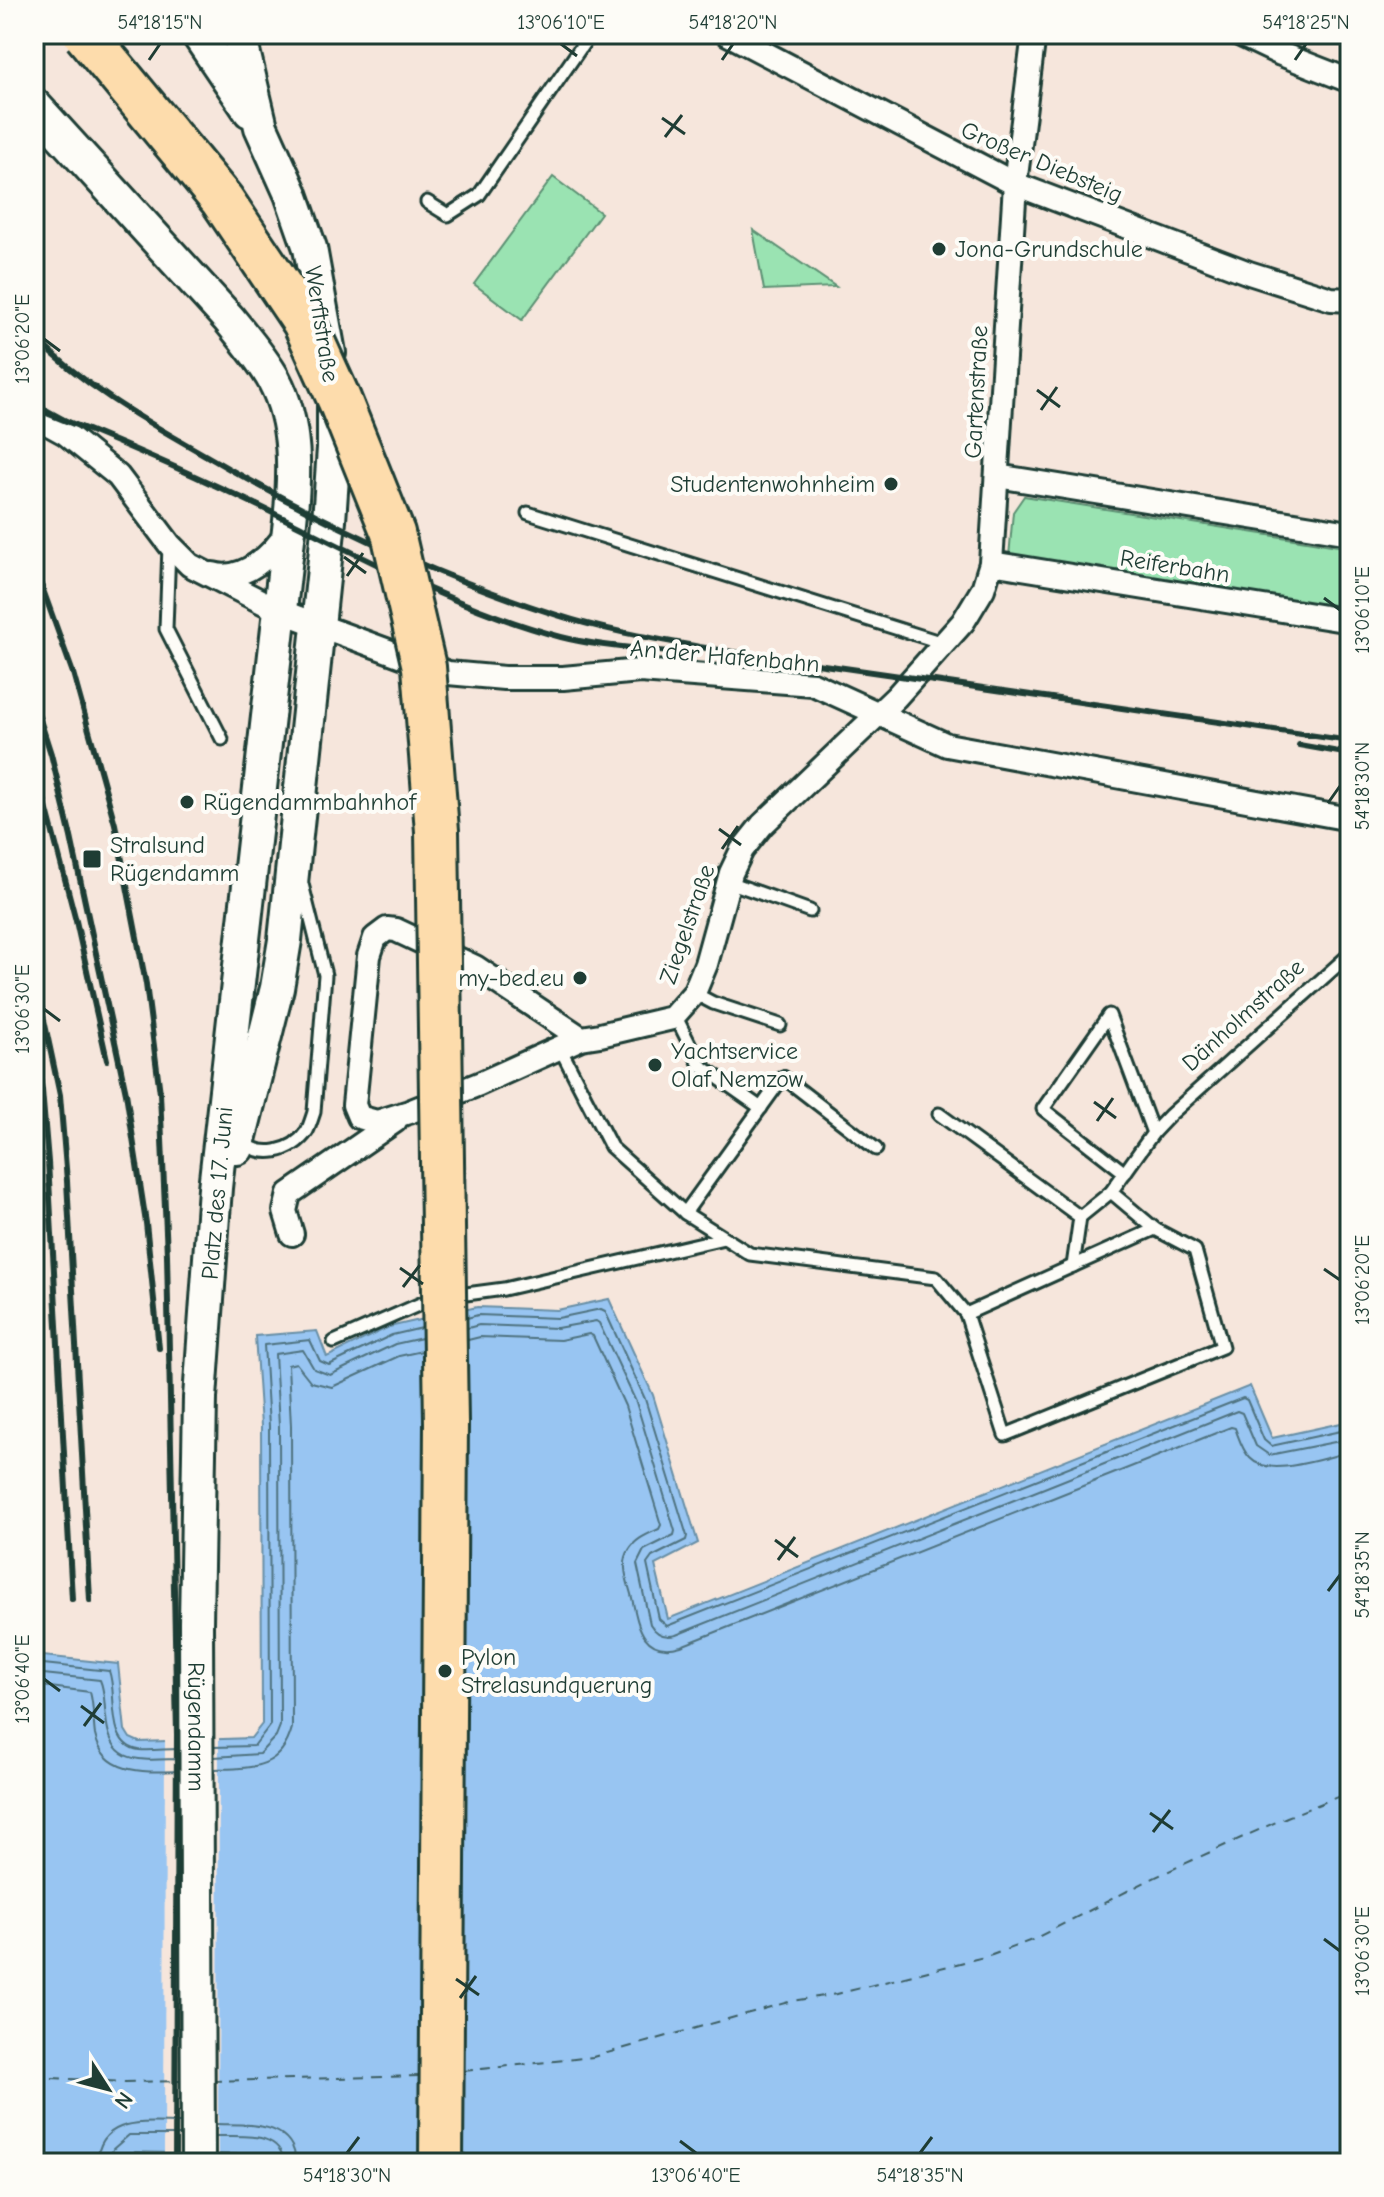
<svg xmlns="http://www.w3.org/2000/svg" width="1384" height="2197" viewBox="0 0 1384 2197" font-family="'Comic Neue',sans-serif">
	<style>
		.green { fill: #9ae3b2; stroke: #5c9073; stroke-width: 2 }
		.water { fill: #98c5f2; stroke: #688fa6; stroke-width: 2 }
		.pier { fill: #f6e6dc }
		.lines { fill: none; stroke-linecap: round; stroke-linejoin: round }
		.shore { stroke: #4f7380; stroke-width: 2 }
		.ferry { stroke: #3d5f64; stroke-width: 2; stroke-dasharray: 10 8; stroke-linecap: butt }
		.lane-casing { stroke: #1f3d34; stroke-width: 17 }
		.street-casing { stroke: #1f3d34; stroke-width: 28 }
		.secondary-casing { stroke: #1f3d34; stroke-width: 38 }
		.lane { stroke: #fdfcf7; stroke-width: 11 }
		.street { stroke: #fdfcf7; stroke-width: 22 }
		.secondary { stroke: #fdfcf7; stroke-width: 32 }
		.rail { stroke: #1f3d34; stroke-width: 6 }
		.highway-bridge-casing { stroke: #1f3d34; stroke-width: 48; stroke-linecap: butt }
		.highway-bridge { stroke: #fddcac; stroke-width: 42 }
		.ticks { fill: none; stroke: #1f3d34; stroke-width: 3 }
		.poi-dot { fill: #1f3d34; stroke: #fdfcf7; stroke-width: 3 }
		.labels { text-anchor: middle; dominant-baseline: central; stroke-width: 8; stroke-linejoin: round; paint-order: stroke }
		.street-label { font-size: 24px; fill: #1f3d34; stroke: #fdfcf7 }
		.poi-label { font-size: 24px; fill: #1f3d34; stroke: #fdfcf7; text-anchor: start }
		.neatline { fill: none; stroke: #1f3d34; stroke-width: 3 }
		.ticks-label { font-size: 20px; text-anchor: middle; fill: #1f3d34 }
	</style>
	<rect width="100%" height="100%" fill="#f6e6dc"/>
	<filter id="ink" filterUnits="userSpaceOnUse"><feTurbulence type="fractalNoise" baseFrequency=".0125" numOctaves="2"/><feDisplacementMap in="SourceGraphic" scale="16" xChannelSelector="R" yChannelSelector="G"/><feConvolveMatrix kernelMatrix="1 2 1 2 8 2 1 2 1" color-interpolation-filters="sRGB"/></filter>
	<g filter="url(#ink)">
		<g class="green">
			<path d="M 553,177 L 601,213 L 522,320 L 474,284 Z"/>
			<path d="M 753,230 L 836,287 L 764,290 Z"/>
			<path d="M 1024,496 L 1350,548 L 1350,617 L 1009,557 L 1013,512 Z"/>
		</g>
		<path class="water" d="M 609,1299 L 653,1395 L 698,1543 L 655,1565 L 668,1619 L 1250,1386 L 1272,1438 L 1350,1421 L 1350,2163 L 269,2163 L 260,2155 L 135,2152 L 124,2163 L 34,2163 L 34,1655 L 118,1664 L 125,1730 L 130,1738 L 139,1742 L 251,1738 L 262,1724 L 261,1426 L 255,1336 L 317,1331 L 327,1357 L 389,1327 L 477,1307 L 557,1310 Z"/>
		<path class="pier" d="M 219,1735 L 218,2158 L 164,2157 L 165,1737 Z"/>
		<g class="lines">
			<g class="shore">
				<path d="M 467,1318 L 478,1315 L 558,1318 L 601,1309 L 605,1311 L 645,1399 L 687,1536 L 686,1540 L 652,1557 L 647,1564 L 659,1619 L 667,1626 L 1243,1398 L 1247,1400 L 1264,1440 L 1271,1446 L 1350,1429"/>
				<path d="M 468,1328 L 479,1325 L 557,1328 L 596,1321 L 599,1323 L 636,1402 L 675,1531 L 674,1535 L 644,1550 L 637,1564 L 650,1624 C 656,1634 665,1638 676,1635 L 1237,1411 L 1242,1413 L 1256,1446 L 1269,1455 L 1350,1439"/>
				<path d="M 468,1340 L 480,1337 L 560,1340 L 589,1334 L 593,1336 L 625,1406 L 661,1525 L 659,1529 C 648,1534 636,1538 629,1550 C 620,1565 628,1582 632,1598 C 638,1626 643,1657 681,1646 L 1231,1427 L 1235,1428 C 1239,1438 1242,1450 1250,1458 C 1269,1479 1325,1457 1350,1452"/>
				<path d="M 34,1663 L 109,1671 C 118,1694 105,1745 139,1750 C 152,1751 166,1749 178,1749"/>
				<path d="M 34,1673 L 100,1680 C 105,1691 104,1705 106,1717 C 110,1766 139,1760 179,1759"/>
				<path d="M 34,1685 L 90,1692 C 94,1706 93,1721 95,1735 C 104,1776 147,1772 179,1771"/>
				<path d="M 214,1747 L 254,1746 L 270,1725 L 269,1426 L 264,1345 L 310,1340 L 320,1361 L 329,1365 L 392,1335 L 422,1328"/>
				<path d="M 214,1757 L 259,1754 L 276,1736 L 280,1726 L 279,1426 L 275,1354 L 303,1350 L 314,1369 L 330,1375 L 395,1344 L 422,1338"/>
				<path d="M 215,1769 C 250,1768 281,1770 292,1728 L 291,1426 L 288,1365 L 296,1363 L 311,1382 L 332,1387 L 399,1356 L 422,1351"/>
				<path d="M 216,2124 C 247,2125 294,2120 296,2163"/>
				<path d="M 216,2136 C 240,2137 281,2130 284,2163"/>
				<path d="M 97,2163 C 99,2115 147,2123 180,2123"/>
				<path d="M 109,2163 L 113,2149 L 129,2135 L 180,2135"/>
			</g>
			<g class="ferry">
				<path d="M 463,2071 L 593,2057 L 792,2001 L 837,1994 L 992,1955 L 1032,1940 L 1147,1881 L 1287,1817 L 1350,1792"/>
				<path d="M 34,2077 L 126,2082 L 181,2081"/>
				<path d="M 211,2081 L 420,2076"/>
			</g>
			<g class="lane-casing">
				<g id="lane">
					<path d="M 427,202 L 448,215 L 479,195 L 590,34"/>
					<path d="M 528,513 L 943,643"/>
					<path d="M 169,546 L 166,629 L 222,739"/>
					<path d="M 729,882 L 810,911"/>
					<path d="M 694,993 L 713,1003 L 780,1025"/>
					<path d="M 675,1015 L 700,1065 L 761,1108"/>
					<path d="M 560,1048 L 611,1147 L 685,1213 L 750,1254 L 936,1278 L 966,1314 L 1005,1435 L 1222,1347 L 1195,1250 L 1155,1229 L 1111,1192 L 1153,1133 L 1170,1115 L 1350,954"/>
					<path d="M 939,1114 L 1080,1217 L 1073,1266"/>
					<path d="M 242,1140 C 260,1160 293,1152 307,1131 C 310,1125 312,1118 314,1112 L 325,975 L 302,884"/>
					<path d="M 1125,1173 L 1043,1109 L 1109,1015 L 1153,1133"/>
					<path d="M 685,1213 L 783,1077 L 876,1149"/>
					<path d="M 1080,1217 L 1111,1192"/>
					<path d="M 451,1296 L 504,1289 L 724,1238"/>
					<path d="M 966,1314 L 1155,1229"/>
					<path d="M 334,1342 L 434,1298"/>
				</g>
			</g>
			<g class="street-casing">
				<g id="street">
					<path d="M 728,34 L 1015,184 L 1249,273 L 1331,299 L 1350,300"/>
					<path d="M 1239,34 L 1281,54 L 1350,81"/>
					<path d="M 34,416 L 65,433 L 118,476 L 170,545 L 190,565 L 280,611 L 448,673 L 504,678 L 563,678 L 640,671 L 813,684 L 947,745 L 1350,819"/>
					<path d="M 997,476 L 1350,533"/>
					<path d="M 991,563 L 1350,621"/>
					<path d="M 213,574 C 243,583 274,554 288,530"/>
					<path d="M 581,1038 L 475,967 L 396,930 L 387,929 L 375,938 L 369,956 L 354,1105 L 359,1117 L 377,1122 L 409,1112 L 479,1084 L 581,1038 L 600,1035 L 672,1018 L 694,993 L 706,964 L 731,873 L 742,850 L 762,825 L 896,697 L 963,622 L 983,589 L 991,563 L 1015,184 L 1034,34"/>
					<path d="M 292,1234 L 285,1211 L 289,1194 L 395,1121"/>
				</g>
			</g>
			<g class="secondary-casing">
				<g id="secondary">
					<path d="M 198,34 L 250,111"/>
					<path d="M 239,34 L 261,127 L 291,194 L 310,248 L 329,353"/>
					<path id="s1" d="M 34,105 L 229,319 C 245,339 262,358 274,380 C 297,423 295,475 290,521 L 215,1188 L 200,1398 L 196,1623 L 198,2163"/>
					<path d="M 237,1148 L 277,988 L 285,940 L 329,521 L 334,448 L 334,399"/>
				</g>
			</g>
			<use href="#lane" class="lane"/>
			<use href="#street" class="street"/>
			<use href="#secondary" class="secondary"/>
			<g class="rail">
				<path d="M 34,336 C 81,384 140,418 198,451 C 311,517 432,575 557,615 C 603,630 651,638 699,647 L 1350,741"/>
				<path d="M 34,408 C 94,432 154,457 212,484 C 327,536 438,604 561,637 C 596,646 633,648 669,652"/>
				<path d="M 34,565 L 73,673 L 115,824 L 146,984 L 160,1093 L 167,1255 L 177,1734 L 175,2163"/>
				<path d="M 34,701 L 51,754 L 71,837 L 126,1093 L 146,1223 L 159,1348"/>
				<path d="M 1299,745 L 1350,754"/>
				<path d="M 34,761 L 76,921 L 107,1060"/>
				<path d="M 34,973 L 60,1095 L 67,1181 L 90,1600"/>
				<path d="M 34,1042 L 42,1090 L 48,1162 L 72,1599"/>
			</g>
			<g class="highway-bridge-casing">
				<path id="highway-bridge" d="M 85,34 L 222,200 L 304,322 L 339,399 L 393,533 L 424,667 L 437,831 L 446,1423 L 441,2163"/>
			</g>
			<use href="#highway-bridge" class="highway-bridge"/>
		</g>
	</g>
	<path class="ticks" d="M 561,44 L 577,56M 149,60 L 160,44M 722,60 L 733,44M 1295,60 L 1306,44M 662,118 L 685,134M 665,137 L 682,115M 44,339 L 60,351M 1037,390 L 1060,407M 1041,410 L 1057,387M 344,557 L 366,573M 347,576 L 363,553M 1324,598 L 1340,610M 1328,803 L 1340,786M 719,829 L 741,845M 722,849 L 738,826M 44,1009 L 60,1021M 1094,1102 L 1116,1118M 1097,1121 L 1113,1098M 400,1268 L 423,1284M 1324,1269 L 1340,1280M 403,1287 L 420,1265M 775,1540 L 798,1557M 778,1560 L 795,1537M 1328,1591 L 1340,1575M 44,1679 L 60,1691M 81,1706 L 104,1723M 84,1726 L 101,1703M 1150,1813 L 1173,1829M 1153,1832 L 1170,1810M 1324,1939 L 1340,1951M 456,1979 L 479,1995M 460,1998 L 476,1976M 680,2141 L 696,2153M 347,2153 L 359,2137M 920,2153 L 932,2137"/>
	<g class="poi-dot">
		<circle cx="939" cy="249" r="8"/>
		<circle cx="891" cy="484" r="8"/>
		<circle cx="187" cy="802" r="8"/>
		<rect x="82" y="849" width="20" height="20" rx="4"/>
		<circle cx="580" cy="978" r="8"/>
		<circle cx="655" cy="1065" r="8"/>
		<circle cx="445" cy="1671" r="8"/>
	</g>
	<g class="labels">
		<g class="street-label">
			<text transform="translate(1042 162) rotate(23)">Großer Diebsteig</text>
			<text transform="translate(322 324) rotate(81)">Werftstraße</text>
			<text transform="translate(976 392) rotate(-87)">Gartenstraße</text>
			<text transform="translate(1175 566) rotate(9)">Reiferbahn</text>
			<text transform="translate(725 656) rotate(5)">An der Hafenbahn</text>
			<text transform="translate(687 924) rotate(-71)">Ziegelstraße</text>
			<text transform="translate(1243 1015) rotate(-42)">Dänholmstraße</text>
			<text transform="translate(217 1193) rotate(-85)">Platz des 17. Juni</text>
			<text stroke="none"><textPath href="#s1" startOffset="1720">Rügendamm</textPath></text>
		</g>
		<g class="poi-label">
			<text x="955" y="249">Jona-Grundschule</text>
			<text x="875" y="484" text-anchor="end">Studentenwohnheim</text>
			<text x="203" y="802">Rügendammbahnhof</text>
			<text x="110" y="845">Stralsund<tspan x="110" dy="28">Rügendamm</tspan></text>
			<text x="564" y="978" text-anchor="end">my-bed.eu</text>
			<text x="671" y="1051">Yachtservice<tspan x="671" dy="28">Olaf Nemzow</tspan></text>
			<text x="461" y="1657">Pylon<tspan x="461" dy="28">Strelasundquerung</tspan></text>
		</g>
	</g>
	<rect width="1384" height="2197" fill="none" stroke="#fdfcf7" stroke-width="88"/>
	<g transform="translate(108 2089) rotate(126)" stroke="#fdfcf7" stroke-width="6" paint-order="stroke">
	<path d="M0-6L14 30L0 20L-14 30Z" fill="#1f3d34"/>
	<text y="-12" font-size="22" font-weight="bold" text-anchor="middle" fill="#1f3d34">N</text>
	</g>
	<rect x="44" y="44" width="1296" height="2109" class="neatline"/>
	<g class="ticks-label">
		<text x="160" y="29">54°18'15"N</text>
		<text x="561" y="29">13°06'10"E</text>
		<text x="733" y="29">54°18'20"N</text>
		<text x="1306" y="29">54°18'25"N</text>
		<text transform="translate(22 339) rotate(-90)" y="7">13°06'20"E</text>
		<text transform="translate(1362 610) rotate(-90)" y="7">13°06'10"E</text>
		<text transform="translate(1362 786) rotate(-90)" y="7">54°18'30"N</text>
		<text transform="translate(22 1009) rotate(-90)" y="7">13°06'30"E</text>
		<text transform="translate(1362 1280) rotate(-90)" y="7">13°06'20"E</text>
		<text transform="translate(1362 1575) rotate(-90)" y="7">54°18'35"N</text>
		<text transform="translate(22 1679) rotate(-90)" y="7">13°06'40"E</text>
		<text transform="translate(1362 1951) rotate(-90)" y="7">13°06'30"E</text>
		<text x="347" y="2182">54°18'30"N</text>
		<text x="696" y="2182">13°06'40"E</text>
		<text x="920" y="2182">54°18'35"N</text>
	</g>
</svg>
